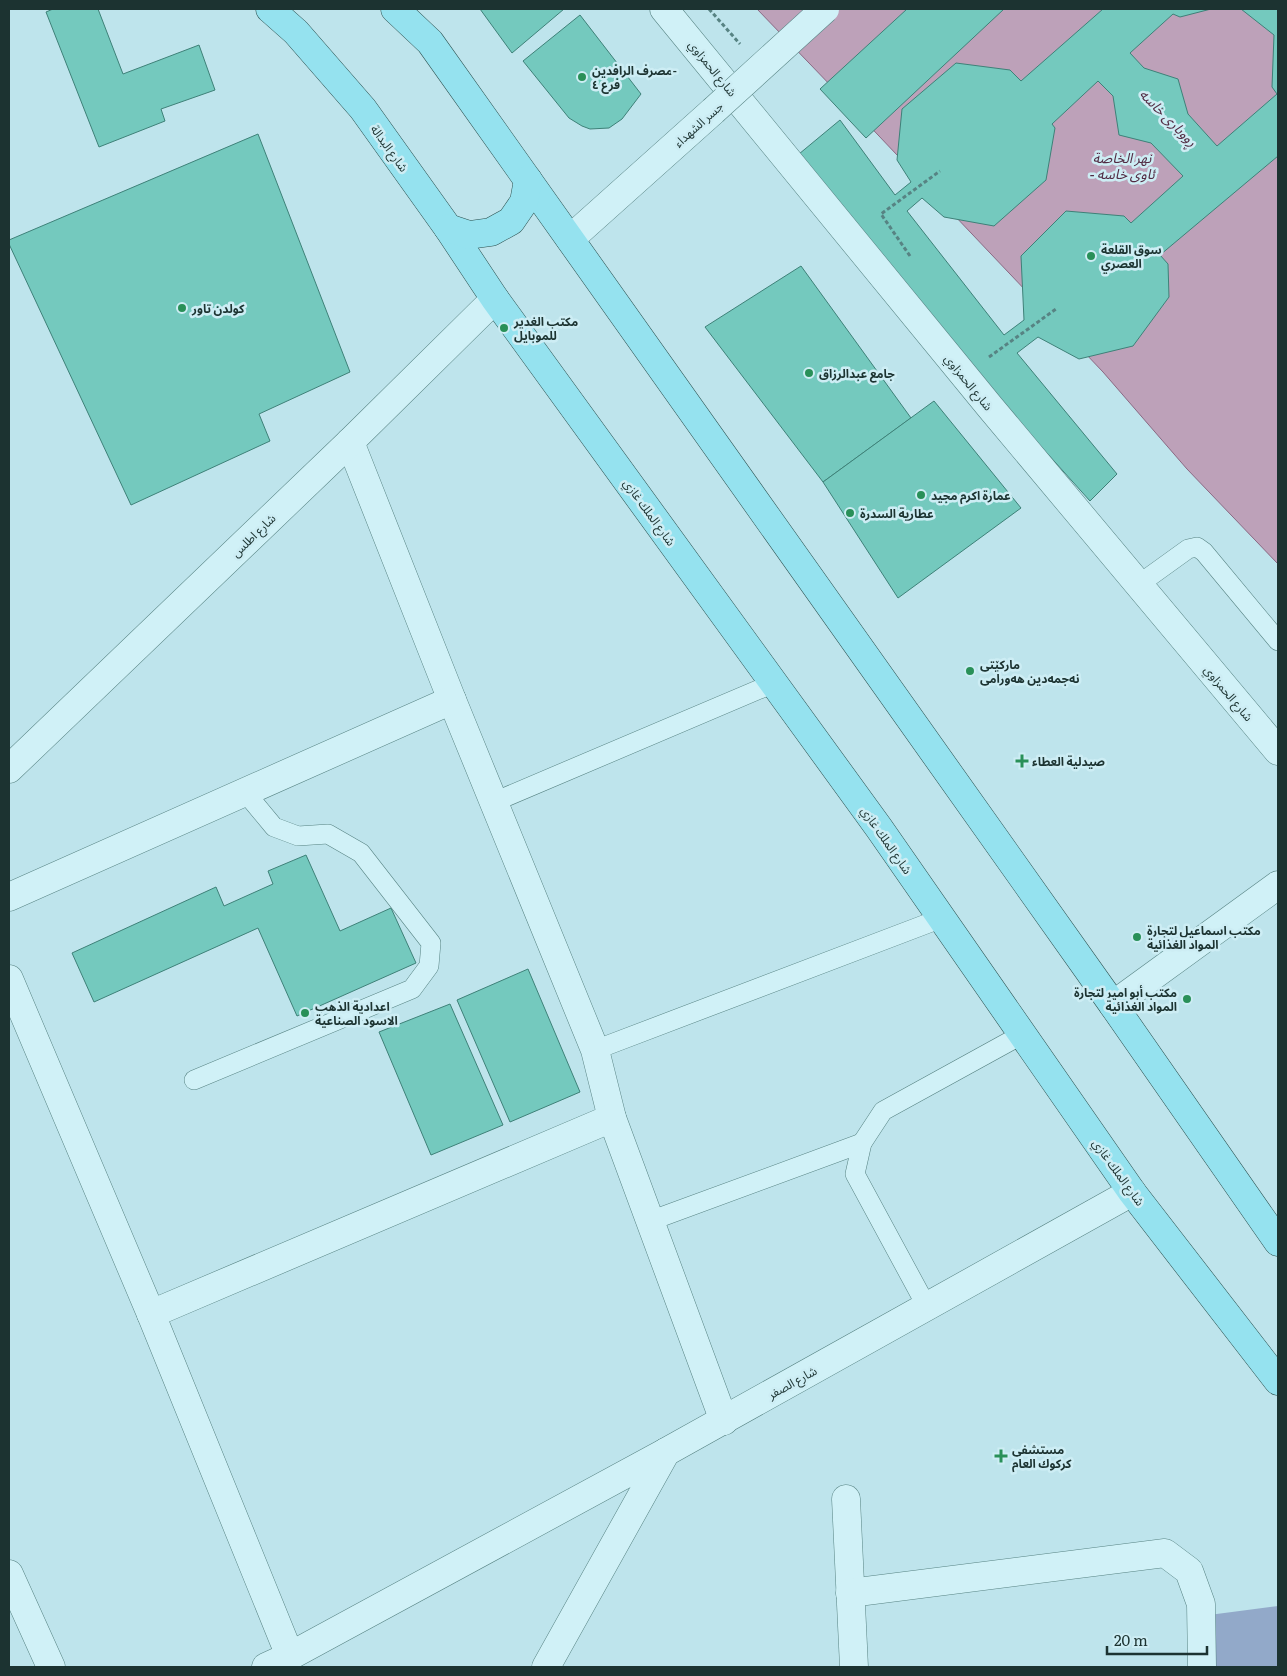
<svg xmlns="http://www.w3.org/2000/svg" width="1287" height="1676" viewBox="0 0 1287 1676" font-family="Literata,'Noto Sans Arabic',serif">
	<style>
		.green { fill: #92a9c9 }
		.water { fill: #bda1b9; stroke: #8a6983 }
		.building { fill: #74c9be; stroke: #3e8178; fill-rule: evenodd }
		.lines { fill: none; stroke-linecap: round; stroke-linejoin: round }
		.service-casing { stroke: #578383; stroke-width: 20 }
		.pedestrian-casing { stroke: #578383; stroke-width: 29 }
		.minor-casing { stroke: #578383; stroke-width: 29 }
		.tertiary-casing { stroke: #578383; stroke-width: 29 }
		.primary-casing { stroke: #2c504e; stroke-width: 29 }
		.path { stroke: #578383; stroke-width: 3; stroke-dasharray: 4 2.5; stroke-linecap: butt }
		.service { stroke: #d0f1f7; stroke-width: 19 }
		.pedestrian { stroke: #d0f1f7; stroke-width: 28 }
		.minor { stroke: #d0f1f7; stroke-width: 28 }
		.tertiary { stroke: #d0f1f7; stroke-width: 28 }
		.primary { stroke: #95e2ef; stroke-width: 28 }
		.pedestrian-bridge-casing { stroke: #578383; stroke-width: 29; stroke-linecap: butt }
		.pedestrian-bridge { stroke: #d0f1f7; stroke-width: 28 }
		.poi-dot { fill: #299058; stroke: #cdedf4; stroke-width: 2 }
		.labels { text-anchor: middle; dominant-baseline: central; stroke-width: 5; stroke-linejoin: round; paint-order: stroke }
		.street-label { font-size: 12px; fill: #1c3331; stroke: #cdedf4 }
		.poi-label { font-size: 12px; font-weight: bold; fill: #1c3331; stroke: #cdedf4; text-anchor: start }
		.water-label { font-size: 14px; font-style: italic; fill: #522b43; stroke: #cdedf4 }
	</style>
	<rect width="100%" height="100%" fill="#bee4ec"/>
	<path class="green" d="M 1278,1606 L 1278,1667 L 1212,1667 L 1209,1615 Z"/>
	<path class="water" d="M 757,9 L 1278,9 L 1278,564 L 1187,469 L 1103,372 L 860,116 Z"/>
	<g class="building">
		<path d="M 53,9 L 98,9 L 123,74 L 199,45 L 215,90 L 161,109 L 165,121 L 99,147 L 46,12 Z"/>
		<path d="M 480,9 L 564,9 L 512,53 Z"/>
		<path d="M 907,9 L 1004,9 L 866,138 L 820,89 Z"/>
		<path d="M 1103,9 L 1211,9 L 1180,17 L 1173,14 L 1130,53 L 1144,68 L 1178,79 L 1188,114 L 1217,146 L 1277,94 L 1272,87 L 1274,35 L 1241,9 L 1278,9 L 1278,156 L 1160,255 L 1168,264 L 1169,297 L 1133,346 L 1079,359 L 1038,337 L 1017,353 L 1117,474 L 1090,501 L 984,383 L 799,154 L 840,120 L 895,195 L 911,182 L 897,160 L 902,109 L 956,63 L 1010,70 L 1021,81 ZM 1098,81 L 1113,96 L 1119,135 L 1151,143 L 1183,176 L 1131,223 L 1124,216 L 1066,211 L 1021,256 L 1024,320 L 1004,335 L 907,211 L 922,198 L 944,217 L 994,226 L 1046,180 L 1055,128 L 1052,124 Z"/>
		<path d="M 580,15 L 641,94 L 622,119 L 609,128 L 590,129 L 582,126 L 569,118 L 523,61 Z"/>
		<path d="M 258,134 L 350,372 L 259,414 L 270,441 L 131,505 L 9,244 L 9,240 Z"/>
		<path d="M 801,266 L 911,418 L 823,482 L 705,327 Z"/>
		<path d="M 934,401 L 1021,508 L 898,598 L 823,482 Z"/>
		<path d="M 306,855 L 340,931 L 391,908 L 416,963 L 297,1016 L 258,928 L 94,1002 L 72,953 L 216,887 L 224,906 L 273,884 L 268,871 Z"/>
		<path d="M 528,969 L 580,1092 L 510,1122 L 457,1000 Z"/>
		<path d="M 450,1004 L 503,1125 L 431,1155 L 379,1032 Z"/>
	</g>
	<g class="lines">
		<g class="service-casing">
			<g id="service">
				<path d="M 1138,585 L 1188,549 L 1197,547 L 1204,552 L 1278,641"/>
				<path d="M 494,802 L 774,683"/>
				<path d="M 595,1050 L 942,918"/>
				<path d="M 194,1080 L 412,989 L 429,966 L 431,943 L 361,853 L 328,834 L 298,836 L 274,827 L 245,792"/>
				<path d="M 650,1221 L 862,1143"/>
				<path d="M 927,1307 L 855,1174 L 862,1143 L 883,1111 L 1023,1034"/>
			</g>
		</g>
		<g class="pedestrian-casing">
			<path id="pedestrian" d="M 570,239 L 713,111"/>
		</g>
		<g class="minor-casing">
			<g id="minor">
				<path d="M 350,442 L 452,700 L 595,1050 L 612,1118 L 724,1421"/>
				<path d="M 9,897 L 452,700"/>
				<path d="M 9,979 L 151,1314 L 290,1656"/>
				<path d="M 1113,1005 L 1278,885"/>
				<path d="M 151,1314 L 612,1118"/>
				<path d="M 846,1499 L 854,1667"/>
				<path d="M 9,1574 L 51,1667"/>
				<path d="M 850,1593 L 1165,1553 L 1189,1571 L 1201,1604 L 1202,1667"/>
				<path d="M 266,1667 L 290,1656 L 666,1452"/>
				<path d="M 546,1667 L 666,1452 L 1132,1192"/>
			</g>
		</g>
		<g class="tertiary-casing">
			<g id="tertiary">
				<path d="M 664,9 L 990,407 L 1278,751"/>
				<path d="M 9,769 L 350,442 L 495,299"/>
			</g>
		</g>
		<g class="primary-casing">
			<g id="primary">
				<path d="M 270,9 L 296,32 L 363,109 L 448,228 L 495,299 L 879,828 L 1132,1192 L 1278,1381"/>
				<path d="M 395,9 L 430,42 L 1113,1005 L 1278,1242"/>
				<path d="M 448,228 L 469,235 L 491,232 L 511,221 L 524,202 L 528,180"/>
			</g>
		</g>
		<g class="path">
			<path d="M 709,9 L 740,44"/>
			<path d="M 910,256 L 881,214 L 940,171"/>
			<path d="M 989,357 L 1056,309"/>
		</g>
		<use href="#service" class="service"/>
		<use href="#pedestrian" class="pedestrian"/>
		<use href="#minor" class="minor"/>
		<use href="#tertiary" class="tertiary"/>
		<use href="#primary" class="primary"/>
		<g class="pedestrian-bridge-casing">
			<path id="pedestrian-bridge" d="M 713,111 L 825,9"/>
		</g>
		<use href="#pedestrian-bridge" class="pedestrian-bridge"/>
	</g>
	<g class="poi-dot">
		<circle cx="582" cy="77" r="5"/>
		<circle cx="1091" cy="256" r="5"/>
		<circle cx="182" cy="308" r="5"/>
		<circle cx="504" cy="328" r="5"/>
		<circle cx="809" cy="373" r="5"/>
		<circle cx="921" cy="495" r="5"/>
		<circle cx="850" cy="513" r="5"/>
		<circle cx="970" cy="671" r="5"/>
		<path d="M1019.5 753.5h5v5h5v5h-5v5h-5v-5h-5v-5h5z"/>
		<circle cx="1137" cy="937" r="5"/>
		<circle cx="1187" cy="999" r="5"/>
		<circle cx="305" cy="1013" r="5"/>
		<path d="M998.5 1448.5h5v5h5v5h-5v5h-5v-5h-5v-5h5z"/>
	</g>
	<g class="labels">
		<g class="street-label">
			<text transform="translate(713 68) rotate(51)">شارع الحمزاوي</text>
			<text transform="translate(698 124) rotate(-42)">جسر الشهداء</text>
			<text transform="translate(390 148) rotate(54)">شارع البدالة</text>
			<text transform="translate(969 382) rotate(51)">شارع الحمزاوي</text>
			<text transform="translate(650 512) rotate(54)">شارع الملك غازي</text>
			<text transform="translate(253 535) rotate(-44)">شارع اطلس</text>
			<text transform="translate(1229 693) rotate(50)">شارع الحمزاوي</text>
			<text transform="translate(887 840) rotate(55)">شارع الملك غازي</text>
			<text transform="translate(1119 1172) rotate(54)">شارع الملك غازي</text>
			<text transform="translate(792 1382) rotate(-29)">شارع الصفر</text>
		</g>
		<g class="poi-label">
			<text x="592" y="70">مصرف الرافدين-<tspan x="592" dy="14">فرع ٤</tspan></text>
			<text x="1101" y="249">سوق القلعة<tspan x="1101" dy="14">العصري</tspan></text>
			<text x="192" y="308">کولدن تاور</text>
			<text x="514" y="321">مكتب الغدير<tspan x="514" dy="14">للموبايل</tspan></text>
			<text x="819" y="373">جامع عبدالرزاق</text>
			<text x="931" y="495">عمارة اكرم مجيد</text>
			<text x="860" y="513">عطارية السدرة</text>
			<text x="980" y="664">مارکێتی<tspan x="980" dy="14">نەجمەدین هەورامی</tspan></text>
			<text x="1032" y="761">صيدلية العطاء</text>
			<text x="1147" y="930">مكتب اسماعيل لتجارة<tspan x="1147" dy="14">المواد الغذائية</tspan></text>
			<text x="1177" y="992" text-anchor="end">مكتب أبو امير لتجارة<tspan x="1177" dy="14">المواد الغذائية</tspan></text>
			<text x="315" y="1006">اعدادية الذهب<tspan x="315" dy="14">الاسود الصناعية</tspan></text>
			<text x="1012" y="1449">مستشفى<tspan x="1012" dy="14">كركوك العام</tspan></text>
		</g>
		<g class="water-label">
			<text transform="translate(1169 117) rotate(45)">ڕووباری خاسە</text>
			<text x="1122" y="157">نهر الخاصة<tspan x="1122" dy="16">- ئاوی خاسە</tspan></text>
		</g>
	</g>
	<rect width="1287" height="1676" fill="none" stroke="#1c3331" stroke-width="20"/>
	<path d="M1107 1646v8h100v-8" fill="none" stroke="#1c3331" stroke-width="2.5"/>
	<text x="1114" y="1646" font-size="15" fill="#1c3331" stroke="#cdedf4" stroke-width="4" paint-order="stroke">20 m</text>
</svg>
